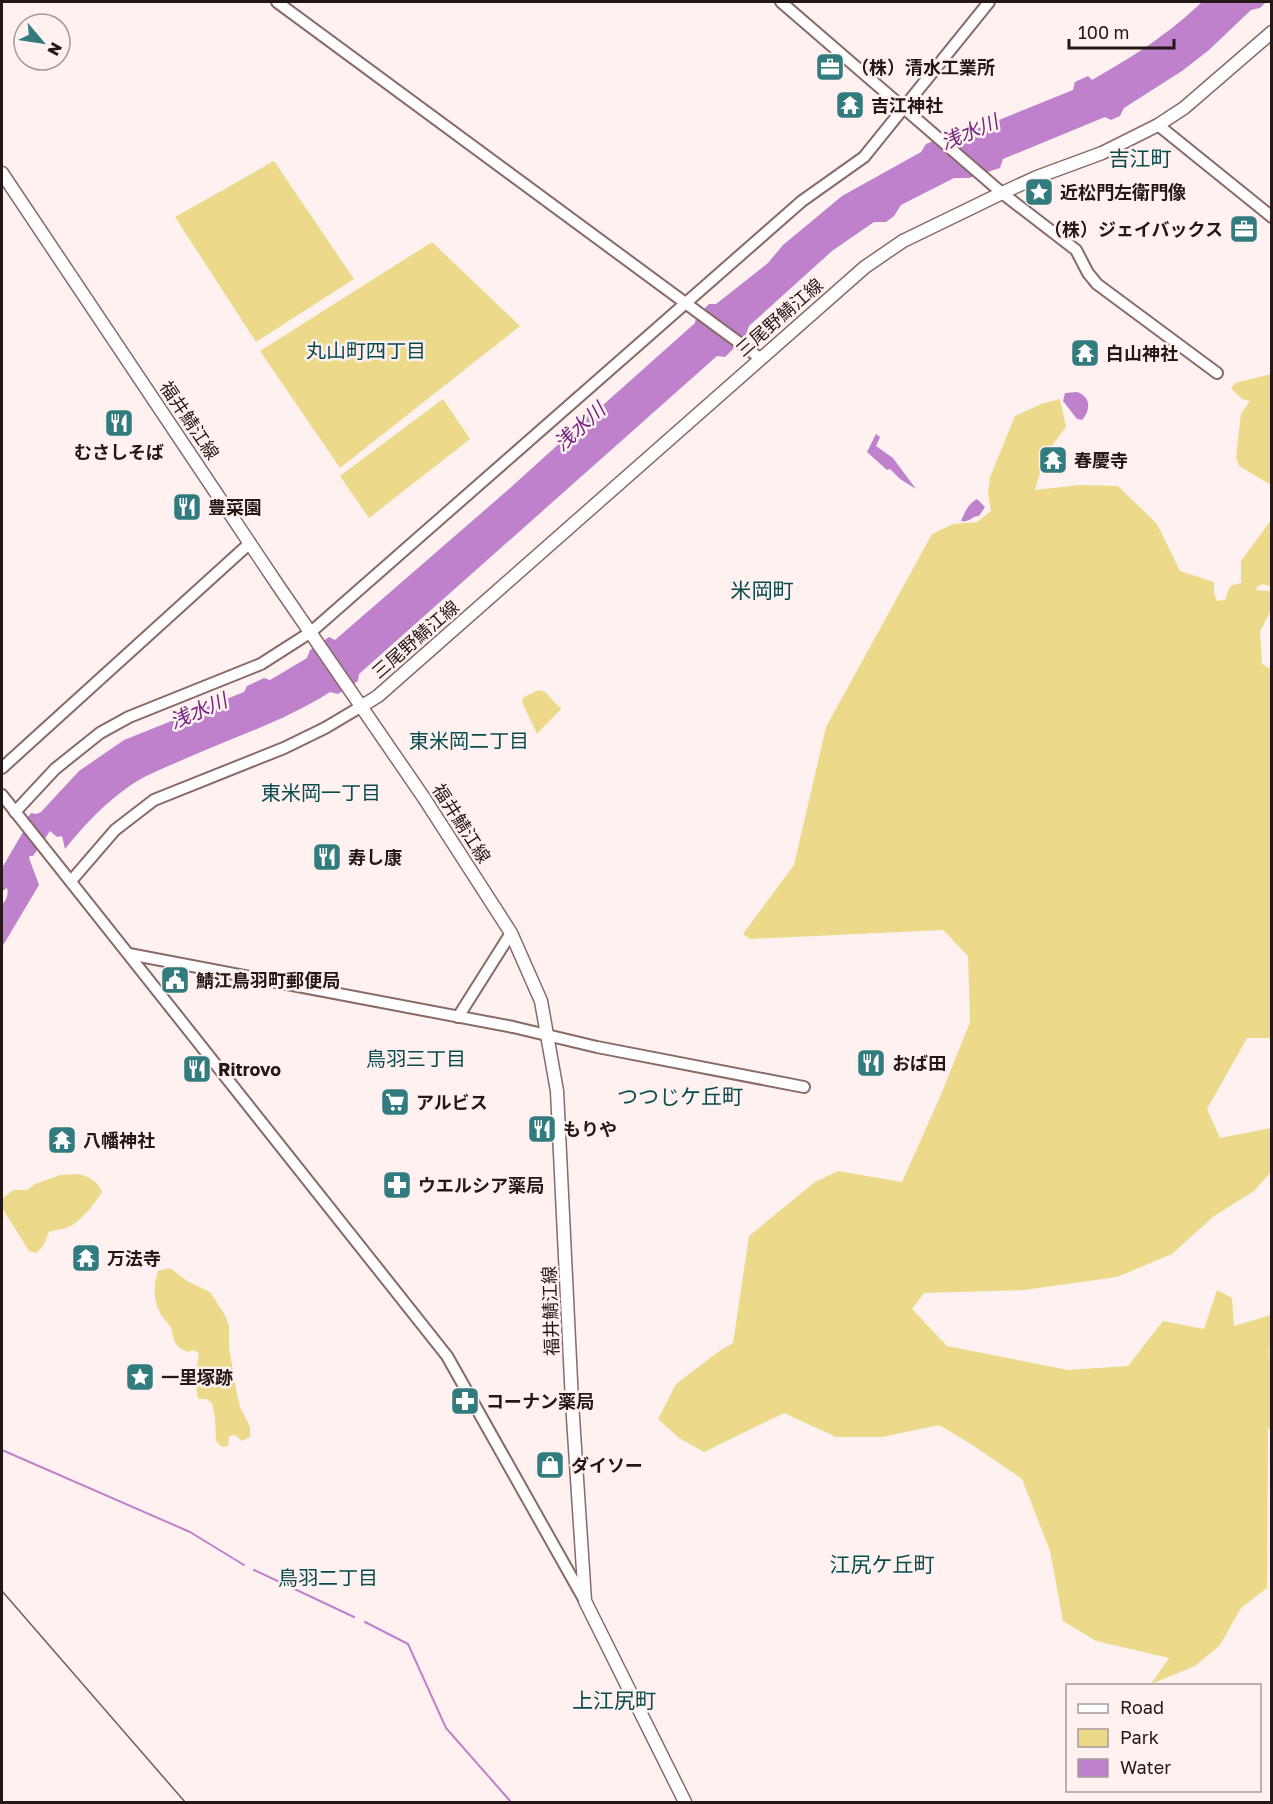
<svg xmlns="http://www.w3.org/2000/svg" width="1273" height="1804" viewBox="0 0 1273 1804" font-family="'Golos Text','Noto Sans JP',sans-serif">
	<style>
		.green { fill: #ecda8a }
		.water { fill: #bf81cc }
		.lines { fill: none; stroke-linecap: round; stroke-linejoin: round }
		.stream { stroke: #bf81cc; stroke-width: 2 }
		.minor-casing { stroke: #886a66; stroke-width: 14 }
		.major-casing { stroke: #886a66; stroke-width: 15 }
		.minor { stroke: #fff; stroke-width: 10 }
		.major { stroke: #fff; stroke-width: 12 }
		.tram { stroke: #6c605e; stroke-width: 1.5 }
		.labels { text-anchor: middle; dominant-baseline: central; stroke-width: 5; stroke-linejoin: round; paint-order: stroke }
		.poi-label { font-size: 18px; font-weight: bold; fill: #231816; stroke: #fff1ef; text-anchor: start }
		.street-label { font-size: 18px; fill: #231816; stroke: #fff1ef }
		.water-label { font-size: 20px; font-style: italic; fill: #712581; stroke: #fff1ef }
		.neighbourhood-label { font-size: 20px; fill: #094a4d; stroke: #fff1ef }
		.quarter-label { font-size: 21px; fill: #094a4d; stroke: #fff1ef }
	</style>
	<rect width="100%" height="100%" fill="#fff1ef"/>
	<g class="green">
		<path d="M 274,161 L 354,279 L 256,342 L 175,217 Z"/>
		<path d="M 432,242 L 520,326 L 340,468 L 260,351 Z"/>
		<path d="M 1271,374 L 1272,374 L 1271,485 L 1239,466 L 1236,457 L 1241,414 L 1250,401 L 1242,399 L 1231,388 L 1235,383 Z"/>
		<path d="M 443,399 L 470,439 L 369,518 L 340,476 Z"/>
		<path d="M 1060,399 L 1066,427 L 1045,455 L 1035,490 L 1080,485 L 1118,486 L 1157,524 L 1180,571 L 1214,582 L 1214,593 L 1217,601 L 1225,600 L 1230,586 L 1241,583 L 1241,561 L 1271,520 L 1271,587 L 1263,584 L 1258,586 L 1256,590 L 1270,591 L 1272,593 L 1271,610 L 1260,632 L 1262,664 L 1272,670 L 1271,1038 L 1247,1038 L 1207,1109 L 1220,1138 L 1271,1128 L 1271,1172 L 1254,1191 L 1214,1216 L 1172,1254 L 1117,1277 L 1024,1290 L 924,1293 L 912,1309 L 947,1346 L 1068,1370 L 1128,1366 L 1163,1321 L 1204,1329 L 1217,1290 L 1232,1298 L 1234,1326 L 1271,1315 L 1271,1349 L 1268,1352 L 1272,1355 L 1272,1431 L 1268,1428 L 1267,1588 L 1241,1608 L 1220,1645 L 1195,1666 L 1151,1684 L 1169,1658 L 1096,1641 L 1063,1621 L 1050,1551 L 1022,1479 L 971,1444 L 939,1425 L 882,1437 L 836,1437 L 784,1413 L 704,1452 L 679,1438 L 658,1419 L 676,1384 L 718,1352 L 733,1343 L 749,1236 L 815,1182 L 838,1171 L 902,1182 L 940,1097 L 970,1022 L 968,956 L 943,930 L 750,939 L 743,934 L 794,865 L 826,727 L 932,534 L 953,524 L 977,522 L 991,511 L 988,493 L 990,477 L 1015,416 L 1041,404 Z"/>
		<path d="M 539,690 L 545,692 L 561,709 L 537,734 L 522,702 L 524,697 Z"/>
		<path d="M 80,1174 C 91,1178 97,1181 102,1192 C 96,1202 80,1223 68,1227 C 63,1230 56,1229 49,1232 L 43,1246 L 36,1253 L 29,1251 L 2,1208 L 2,1199 L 13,1190 L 27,1190 L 35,1184 L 60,1175 Z"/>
		<path d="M 170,1268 L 187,1281 L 210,1292 L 225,1315 L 229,1326 L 229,1347 L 237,1394 L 240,1407 L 250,1427 L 250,1437 L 242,1441 L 235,1435 L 229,1436 L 228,1446 L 222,1447 L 216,1441 L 215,1418 L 212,1403 L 206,1399 L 198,1399 L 195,1379 L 199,1353 L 193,1350 L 189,1352 C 173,1347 175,1341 171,1328 C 169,1324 165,1320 162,1316 C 153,1302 153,1287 158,1271 Z"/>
	</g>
	<g class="water">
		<path d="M 1202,2 L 1266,2 L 1260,8 L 1251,10 L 1209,50 L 1182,71 L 1124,108 L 1120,116 L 1111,120 L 1105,117 L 1003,159 L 1000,168 L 969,178 L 954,178 L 901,205 L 894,216 L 886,222 L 874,222 L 832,251 L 749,326 L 745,337 L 725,357 L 717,356 L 359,674 L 358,681 L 338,694 L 330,692 C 283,722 231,738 180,761 C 164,768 146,775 131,785 C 105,803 84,825 65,849 L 62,836 L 57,837 L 50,831 L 33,856 L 30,856 L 29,858 L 39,885 L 2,947 L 2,905 C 6,900 9,895 7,888 L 2,891 L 2,868 L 23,832 L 22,825 L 31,813 L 36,814 L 41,812 L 79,771 L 124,740 L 244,692 L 247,686 L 264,678 L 270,680 L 307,658 L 310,650 L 329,637 L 335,640 L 509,489 L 583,422 L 581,419 L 590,410 L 594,413 L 695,323 L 696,317 L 709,304 L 716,304 L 768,263 L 783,245 L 842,196 L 921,152 L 926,144 L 959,130 L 962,135 L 1073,90 L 1075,82 L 1088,76 L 1092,80 C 1134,56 1167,35 1202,2 Z"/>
		<path d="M 1077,392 C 1092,397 1090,411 1082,420 L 1077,419 L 1063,401 L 1065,393 Z"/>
		<path d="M 876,434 L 880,437 L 876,446 L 893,458 L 916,489 L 900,479 L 890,469 L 887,470 L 867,452 Z"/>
		<path d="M 977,499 L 985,507 L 979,516 C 972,516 969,523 961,521 C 965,512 968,504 977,499 Z"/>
	</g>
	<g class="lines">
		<g class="stream">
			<path d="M 2,1450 L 190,1532 L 244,1565"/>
			<path d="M 254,1570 L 354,1617"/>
			<path d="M 365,1622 L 408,1644 L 446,1728 L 511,1802"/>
		</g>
		<g class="minor-casing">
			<g id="minor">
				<path d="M 277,2 L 760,358"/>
				<path d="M 781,2 L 1002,193 L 1076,250 L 1088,273 L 1097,284 L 1217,373"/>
				<path d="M 1158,125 L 1272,217"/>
				<path d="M 2,768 L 250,543"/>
				<path d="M 2,795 L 447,1356 L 585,1601"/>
				<path d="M 15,812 L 55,769 L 100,733 L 129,717 L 261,664 L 311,632 L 802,201 L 864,157 L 989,2"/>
				<path d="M 71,881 L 115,830 L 154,800 L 284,748 L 325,728 L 362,706"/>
				<path d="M 129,954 L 513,1027 L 597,1047 L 804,1087"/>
				<path d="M 458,1017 L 511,933"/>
			</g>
		</g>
		<g class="major-casing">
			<g id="major">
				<path d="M 2,173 L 277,584 L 424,798 L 511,933 L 541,1001 L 557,1091 L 572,1402 L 585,1601 L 685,1802"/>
				<path d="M 362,706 L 378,696 L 865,267 L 903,241 L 1002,193 L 1037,177 L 1102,153 L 1158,125 L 1184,108 L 1272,32"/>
			</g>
		</g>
		<use href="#minor" class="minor"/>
		<use href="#major" class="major"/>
		<path class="tram" d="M 2,1591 L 185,1802"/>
	</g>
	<defs>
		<g id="office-square" transform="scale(1.5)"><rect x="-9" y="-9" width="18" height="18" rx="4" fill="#327b7e" stroke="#fff1ef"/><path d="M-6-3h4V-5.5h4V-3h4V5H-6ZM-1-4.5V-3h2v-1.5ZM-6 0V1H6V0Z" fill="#fff"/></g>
		<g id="temple-square" transform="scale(1.5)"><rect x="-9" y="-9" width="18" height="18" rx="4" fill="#327b7e" stroke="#fff1ef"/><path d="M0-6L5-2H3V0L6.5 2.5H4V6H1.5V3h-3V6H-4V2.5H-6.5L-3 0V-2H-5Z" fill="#fff"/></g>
		<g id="sight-square" transform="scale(1.5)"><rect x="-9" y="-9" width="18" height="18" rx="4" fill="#327b7e" stroke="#fff1ef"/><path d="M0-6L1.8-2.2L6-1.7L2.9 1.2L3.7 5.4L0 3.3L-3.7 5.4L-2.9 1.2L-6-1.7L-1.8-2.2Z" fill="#fff"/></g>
		<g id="restaurant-square" transform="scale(1.5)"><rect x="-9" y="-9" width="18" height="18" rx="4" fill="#327b7e" stroke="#fff1ef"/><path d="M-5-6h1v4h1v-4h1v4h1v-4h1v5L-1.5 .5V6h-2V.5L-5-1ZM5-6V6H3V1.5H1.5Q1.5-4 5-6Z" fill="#fff"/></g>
		<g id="civic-square" transform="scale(1.5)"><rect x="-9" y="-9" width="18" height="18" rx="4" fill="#327b7e" stroke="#fff1ef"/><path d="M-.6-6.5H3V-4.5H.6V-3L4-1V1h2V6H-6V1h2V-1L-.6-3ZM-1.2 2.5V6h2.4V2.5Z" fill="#fff"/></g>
		<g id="supermarket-square" transform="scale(1.5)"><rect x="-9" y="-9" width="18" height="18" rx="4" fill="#327b7e" stroke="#fff1ef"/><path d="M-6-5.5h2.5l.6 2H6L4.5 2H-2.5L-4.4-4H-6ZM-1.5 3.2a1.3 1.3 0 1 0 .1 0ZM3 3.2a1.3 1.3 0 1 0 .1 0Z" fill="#fff"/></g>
		<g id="pharmacy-square" transform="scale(1.5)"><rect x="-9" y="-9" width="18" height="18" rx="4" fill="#327b7e" stroke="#fff1ef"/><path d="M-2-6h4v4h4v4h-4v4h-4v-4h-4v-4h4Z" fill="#fff"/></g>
		<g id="shop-square" transform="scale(1.5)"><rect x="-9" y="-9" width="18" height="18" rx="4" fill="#327b7e" stroke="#fff1ef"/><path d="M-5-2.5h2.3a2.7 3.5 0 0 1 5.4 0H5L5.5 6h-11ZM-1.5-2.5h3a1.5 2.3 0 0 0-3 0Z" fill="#fff"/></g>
	</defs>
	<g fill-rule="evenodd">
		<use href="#office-square" x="830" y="67"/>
		<use href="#temple-square" x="850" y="105"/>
		<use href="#sight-square" x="1039" y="192"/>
		<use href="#office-square" x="1244" y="229"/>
		<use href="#temple-square" x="1085" y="353"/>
		<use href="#restaurant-square" x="119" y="423"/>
		<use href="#temple-square" x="1053" y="460"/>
		<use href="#restaurant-square" x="187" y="507"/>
		<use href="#restaurant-square" x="327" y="857"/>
		<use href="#civic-square" x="175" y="980"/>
		<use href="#restaurant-square" x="871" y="1063"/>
		<use href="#restaurant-square" x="197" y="1069"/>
		<use href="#supermarket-square" x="395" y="1102"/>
		<use href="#restaurant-square" x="542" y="1129"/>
		<use href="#temple-square" x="62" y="1140"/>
		<use href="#pharmacy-square" x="397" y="1185"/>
		<use href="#temple-square" x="86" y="1258"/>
		<use href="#sight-square" x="140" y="1377"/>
		<use href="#pharmacy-square" x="465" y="1401"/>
		<use href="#shop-square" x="550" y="1465"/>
	</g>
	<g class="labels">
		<g class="poi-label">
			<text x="851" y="67">（株）清水工業所</text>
			<text x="871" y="105">吉江神社</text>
			<text x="1060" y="192">近松門左衛門像</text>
			<text x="1223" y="229" text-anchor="end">（株）ジェイバックス</text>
			<text x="1106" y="353">白山神社</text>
			<text x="119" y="452" text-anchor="middle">むさしそば</text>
			<text x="1074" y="460">春慶寺</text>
			<text x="208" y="507">豊菜園</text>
			<text x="348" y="857">寿し康</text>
			<text x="196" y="980">鯖江鳥羽町郵便局</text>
			<text x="892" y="1063">おば田</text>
			<text x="218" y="1069">Ritrovo</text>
			<text x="416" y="1102">アルビス</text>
			<text x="563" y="1129">もりや</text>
			<text x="83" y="1140">八幡神社</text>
			<text x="418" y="1185">ウエルシア薬局</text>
			<text x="107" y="1258">万法寺</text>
			<text x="161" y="1377">一里塚跡</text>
			<text x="486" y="1401">コーナン薬局</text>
			<text x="571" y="1465">ダイソー</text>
		</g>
		<g class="street-label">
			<text transform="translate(779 317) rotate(-41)">三尾野鯖江線</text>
			<text transform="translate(190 420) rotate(56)">福井鯖江線</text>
			<text transform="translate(415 639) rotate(-41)">三尾野鯖江線</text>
			<text transform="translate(462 823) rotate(57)">福井鯖江線</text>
			<text transform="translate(550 1311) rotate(-92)">福井鯖江線</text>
		</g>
		<g class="water-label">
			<text transform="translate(969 131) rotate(-22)">浅水川</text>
			<text transform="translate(579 426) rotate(-42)">浅水川</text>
			<text transform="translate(198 710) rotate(-23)">浅水川</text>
		</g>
		<g class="neighbourhood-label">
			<text x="366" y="350">丸山町四丁目</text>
			<text x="469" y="740">東米岡二丁目</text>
			<text x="321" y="792">東米岡一丁目</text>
			<text x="416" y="1058">鳥羽三丁目</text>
			<text x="328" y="1577">鳥羽二丁目</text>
		</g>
		<g class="quarter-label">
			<text x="1140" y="158">吉江町</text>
			<text x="762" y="590">米岡町</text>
			<text x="680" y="1096">つつじケ丘町</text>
			<text x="882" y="1564">江尻ケ丘町</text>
			<text x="614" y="1700">上江尻町</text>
		</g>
	</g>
	<rect width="1273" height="1804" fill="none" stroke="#231816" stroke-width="6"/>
	<rect x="1066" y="1684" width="195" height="108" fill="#fff1ef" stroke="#a79a98" stroke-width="1.5"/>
	<rect x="1078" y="1704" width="30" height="9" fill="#ffffff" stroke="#a79a98" stroke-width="1.5"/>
	<text x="1120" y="1714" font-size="18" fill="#231816">Road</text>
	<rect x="1078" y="1729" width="30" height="18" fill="#ecda8a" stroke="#a79a98" stroke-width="1.5"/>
	<text x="1120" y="1744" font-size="18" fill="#231816">Park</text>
	<rect x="1078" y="1759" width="30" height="18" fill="#bf81cc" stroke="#a79a98" stroke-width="1.5"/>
	<text x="1120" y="1774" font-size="18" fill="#231816">Water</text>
	<g transform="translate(42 42) rotate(119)"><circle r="28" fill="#fff1ef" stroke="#a79a98" stroke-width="1.5"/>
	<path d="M0-4.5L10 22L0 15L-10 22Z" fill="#327b7e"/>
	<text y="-9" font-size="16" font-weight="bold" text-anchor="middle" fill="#231816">N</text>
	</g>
	<path d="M1069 39v9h105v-9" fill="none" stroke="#231816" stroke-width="3"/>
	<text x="1078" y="39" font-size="18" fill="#231816" stroke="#fff1ef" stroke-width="4.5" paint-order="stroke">100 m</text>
</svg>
